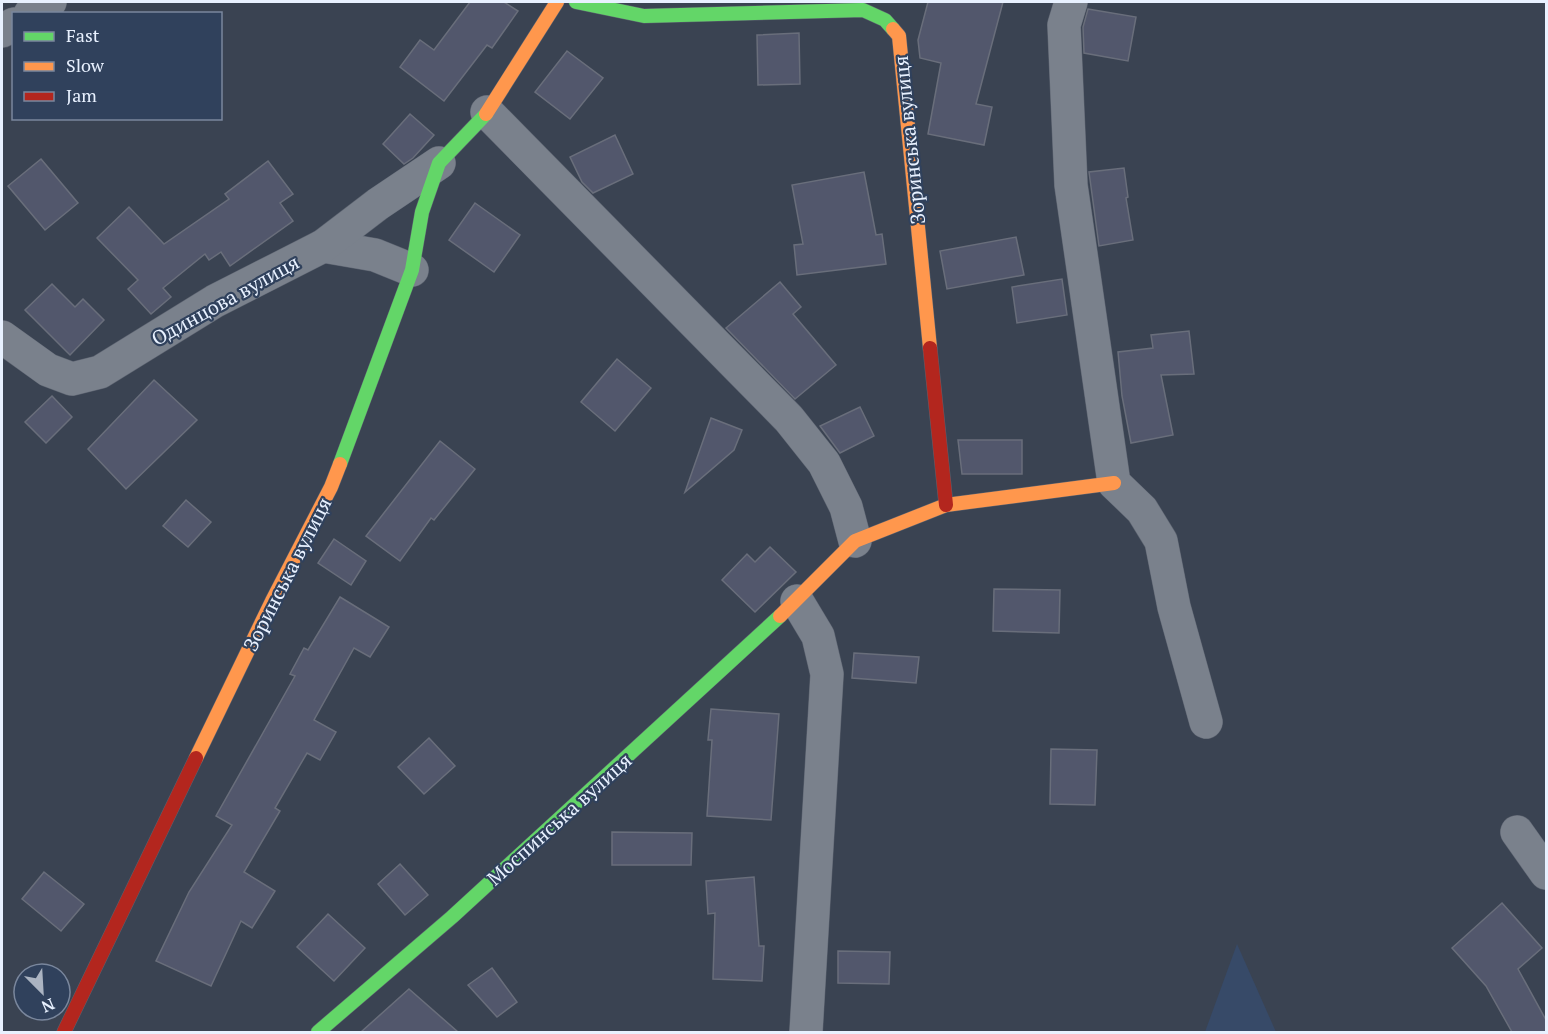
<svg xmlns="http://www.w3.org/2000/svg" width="1548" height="1034" viewBox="0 0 1548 1034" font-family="'PT Serif',serif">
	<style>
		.built { fill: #374a68 }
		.building { fill: #52576c; stroke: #696e7b; stroke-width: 1.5 }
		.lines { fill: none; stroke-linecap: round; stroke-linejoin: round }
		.street-casing { stroke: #5b626f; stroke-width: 34 }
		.fast-casing { stroke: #5b626f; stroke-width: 15 }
		.slow-casing { stroke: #5b626f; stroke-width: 15 }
		.jam-casing { stroke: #5b626f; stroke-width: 15 }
		.street { stroke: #7a818c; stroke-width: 33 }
		.fast { stroke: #63d668; stroke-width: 14 }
		.slow { stroke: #ff974d; stroke-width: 14 }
		.jam { stroke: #b3261e; stroke-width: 14 }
		.labels { text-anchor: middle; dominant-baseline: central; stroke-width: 4.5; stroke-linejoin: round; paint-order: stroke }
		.street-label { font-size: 20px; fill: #e8f1ff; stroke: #30415c }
	</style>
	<rect width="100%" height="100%" fill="#3a4352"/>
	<path class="built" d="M 1237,944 L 1276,1032 L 1205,1032 Z"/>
	<g class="building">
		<path d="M 470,2 L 504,2 L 518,11 L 492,48 L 487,45 L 444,101 L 400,67 L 420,40 L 434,50 Z"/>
		<path d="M 928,2 L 1003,2 L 976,104 L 992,107 L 984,145 L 928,134 L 941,63 L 920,58 L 918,40 Z"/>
		<path d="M 1088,9 L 1136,17 L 1128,61 L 1084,53 L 1083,27 Z"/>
		<path d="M 799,33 L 800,84 L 758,85 L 757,35 Z"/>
		<path d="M 567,51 L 603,78 L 570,119 L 535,92 Z"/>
		<path d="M 410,114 L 434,135 L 413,158 L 404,164 L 383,144 Z"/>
		<path d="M 615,135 L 633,174 L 593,193 L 582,182 L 570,157 Z"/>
		<path d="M 41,159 L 78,203 L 45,230 L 8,186 Z"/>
		<path d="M 268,161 L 293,194 L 280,203 L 293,221 L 230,266 L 221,252 L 209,260 L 205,254 L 163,288 L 171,297 L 151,314 L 128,289 L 138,280 L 97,238 L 129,207 L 164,244 L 229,199 L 225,194 Z"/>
		<path d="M 1124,168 L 1128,197 L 1126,198 L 1133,240 L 1099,246 L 1089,172 Z"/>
		<path d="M 864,172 L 876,235 L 882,234 L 886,264 L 797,275 L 794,245 L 803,244 L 792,185 Z"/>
		<path d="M 475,203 L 520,235 L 494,272 L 449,240 Z"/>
		<path d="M 1016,237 L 1024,275 L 947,289 L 940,251 Z"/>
		<path d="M 1062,279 L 1067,315 L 1017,323 L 1012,287 Z"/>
		<path d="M 780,282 L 801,307 L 793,314 L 836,365 L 795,399 L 726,328 Z"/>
		<path d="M 52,284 L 75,307 L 83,299 L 104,320 L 70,355 L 25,310 Z"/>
		<path d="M 1189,331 L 1194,374 L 1161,375 L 1173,435 L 1131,443 L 1122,396 L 1118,352 L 1153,348 L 1151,335 Z"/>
		<path d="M 617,359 L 651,388 L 615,431 L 581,402 Z"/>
		<path d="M 154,380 L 197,420 L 126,489 L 88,449 Z"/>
		<path d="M 52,396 L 72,417 L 46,443 L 25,422 Z"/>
		<path d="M 860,407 L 874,436 L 840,453 L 820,426 Z"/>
		<path d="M 711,418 L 742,430 L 734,450 L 685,492 Z"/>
		<path d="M 958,440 L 1022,440 L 1022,474 L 962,474 Z"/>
		<path d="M 440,441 L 475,469 L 434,520 L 431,518 L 400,561 L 366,536 Z"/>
		<path d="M 186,500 L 211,522 L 188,547 L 163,526 Z"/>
		<path d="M 334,539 L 366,561 L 351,585 L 318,563 Z"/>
		<path d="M 770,547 L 796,572 L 755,612 L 722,580 L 747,554 L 755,562 Z"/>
		<path d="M 994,589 L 1060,590 L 1059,633 L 993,631 Z"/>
		<path d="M 340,597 L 389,627 L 370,657 L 354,648 L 314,720 L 336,732 L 320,760 L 307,753 L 275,808 L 280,811 L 244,872 L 275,891 L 252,928 L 241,921 L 211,986 L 156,961 L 189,892 L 232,825 L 216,816 L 295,676 L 290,674 L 304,648 L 308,650 Z"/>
		<path d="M 854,653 L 919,657 L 916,683 L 852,678 Z"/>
		<path d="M 711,709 L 779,714 L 771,820 L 707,816 L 712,740 L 708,740 Z"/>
		<path d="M 429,738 L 455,766 L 424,794 L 398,767 Z"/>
		<path d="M 1051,749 L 1097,750 L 1095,805 L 1050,804 Z"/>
		<path d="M 612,832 L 692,833 L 691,865 L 612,865 Z"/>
		<path d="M 400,864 L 428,895 L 405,915 L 378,884 Z"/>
		<path d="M 44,872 L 84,904 L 61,931 L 22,899 Z"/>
		<path d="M 754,877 L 759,946 L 764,946 L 762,981 L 713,979 L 715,913 L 708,914 L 706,881 Z"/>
		<path d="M 1502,903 L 1542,948 L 1518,969 L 1546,1020 L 1546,1032 L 1512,1032 L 1486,986 L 1452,948 Z"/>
		<path d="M 328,914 L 365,948 L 334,981 L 297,947 Z"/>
		<path d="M 838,951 L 890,952 L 889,984 L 838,983 Z"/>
		<path d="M 492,968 L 517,1002 L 497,1017 L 468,985 Z"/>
		<path d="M 409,989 L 458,1032 L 361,1032 Z"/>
	</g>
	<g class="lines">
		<g class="street-casing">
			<g id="street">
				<path d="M 1071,2 L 1064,25 L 1071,185 L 1114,483 L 1142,510 L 1161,541 L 1174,607 L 1206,722"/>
				<path d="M 30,14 L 50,2"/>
				<path d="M 2,31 L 14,24"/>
				<path d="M 487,112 L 789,419 L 824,463 L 846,507 L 855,541"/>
				<path d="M 323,246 L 375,255 L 412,270"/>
				<path d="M 2,337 L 48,370 L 72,379 L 100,372 L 215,301 L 323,246 L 378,204 L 439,163"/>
				<path d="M 797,601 L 818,636 L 827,674 L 806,1032"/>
				<path d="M 1517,832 L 1546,873"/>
			</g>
		</g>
		<g class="fast-casing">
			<g id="fast">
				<path d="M 576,2 L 644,16 L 863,10 L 885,20 L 893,29"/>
				<path d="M 340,464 L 412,270 L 422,212 L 439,163 L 486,114"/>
				<path d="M 318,1032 L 452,917 L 780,616"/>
			</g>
		</g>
		<g class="slow-casing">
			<g id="slow">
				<path d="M 893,29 L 899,36 L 930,348"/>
				<path d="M 486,114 L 557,2"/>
				<path d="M 780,616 L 855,541 L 946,505 L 1114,483"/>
				<path d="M 196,758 L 272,601 L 331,487 L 340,464"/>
			</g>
		</g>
		<g class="jam-casing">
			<g id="jam">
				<path d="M 930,348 L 946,505"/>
				<path d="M 64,1032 L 196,758"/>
			</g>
		</g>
		<use href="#street" class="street"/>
		<use href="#fast" class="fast"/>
		<use href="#slow" class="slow"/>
		<use href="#jam" class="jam"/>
	</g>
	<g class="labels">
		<g class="street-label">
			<text transform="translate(909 140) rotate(-96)">Зоринська вулиця</text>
			<text transform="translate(225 300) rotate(-29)">Одинцова вулиця</text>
			<text transform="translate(287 574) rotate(-63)">Зоринська вулиця</text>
			<text transform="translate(559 819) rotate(-42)">Моспинська вулиця</text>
		</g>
	</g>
	<rect width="1548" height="1034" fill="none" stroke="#e8f1ff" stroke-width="6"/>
	<rect x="12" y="12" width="210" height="108" fill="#30415c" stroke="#7a879d" stroke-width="1.5"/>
	<rect x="24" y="32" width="30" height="9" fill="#63d668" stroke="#7a879d" stroke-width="1.5"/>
	<text x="66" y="42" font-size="18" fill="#e8f1ff">Fast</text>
	<rect x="24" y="62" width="30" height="9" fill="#ff974d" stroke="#7a879d" stroke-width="1.5"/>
	<text x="66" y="72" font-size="18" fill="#e8f1ff">Slow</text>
	<rect x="24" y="92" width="30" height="9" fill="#b3261e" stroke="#7a879d" stroke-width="1.5"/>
	<text x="66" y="102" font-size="18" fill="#e8f1ff">Jam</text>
	<g transform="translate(42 992) rotate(156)"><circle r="28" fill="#30415c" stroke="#7a879d" stroke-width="1.5"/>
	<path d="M0-4.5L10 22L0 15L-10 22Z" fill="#abb4c2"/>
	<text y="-9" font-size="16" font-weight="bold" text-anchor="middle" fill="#e8f1ff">N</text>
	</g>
</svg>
